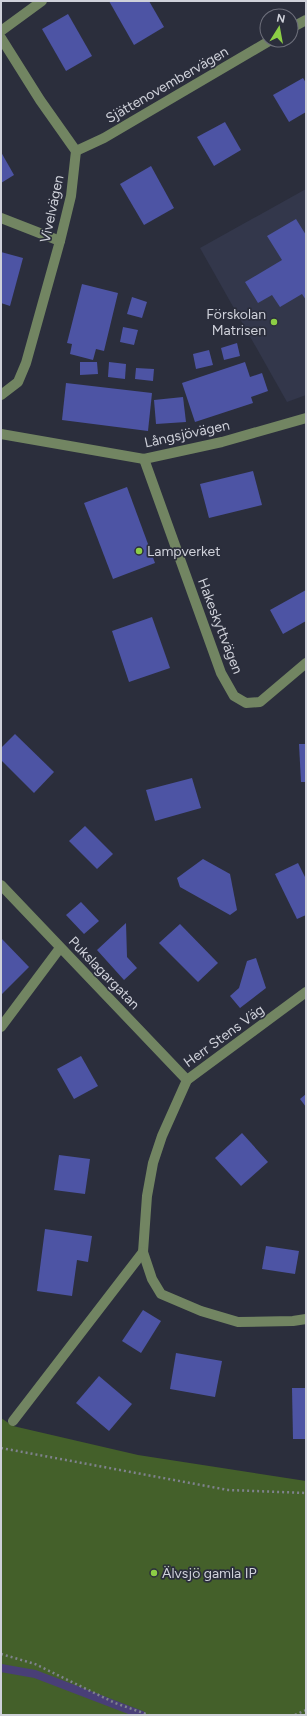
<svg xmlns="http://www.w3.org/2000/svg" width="307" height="1716" viewBox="0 0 307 1716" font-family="Figtree,sans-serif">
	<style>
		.built { fill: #33374b }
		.green { fill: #44602a }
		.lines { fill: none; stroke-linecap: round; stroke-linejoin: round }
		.stream { stroke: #493f77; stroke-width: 8 }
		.building { fill: #4d54a4 }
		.path { stroke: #7f828d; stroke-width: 2.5; stroke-dasharray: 2 3; stroke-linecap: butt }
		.minor { stroke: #728562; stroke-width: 10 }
		.poi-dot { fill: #8cce45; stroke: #2b2e3c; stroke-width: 1.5 }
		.labels { text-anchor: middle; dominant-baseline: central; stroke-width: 3.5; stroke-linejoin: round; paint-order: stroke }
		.street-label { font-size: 14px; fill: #cfd1da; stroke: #2b2e3c }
		.poi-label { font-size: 14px; fill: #cfd1da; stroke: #2b2e3c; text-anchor: start }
	</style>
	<rect width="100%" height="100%" fill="#2b2e3c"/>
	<path class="built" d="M 306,189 L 306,395 L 287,402 L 200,248 Z"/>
	<path class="green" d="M 1,1418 L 13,1426 L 138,1455 L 306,1481 L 306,1715 L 1,1715 Z"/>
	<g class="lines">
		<path class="stream" d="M 1,1668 L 35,1674 L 142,1715"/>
	</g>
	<g class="building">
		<path d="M 109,1 L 149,1 L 164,27 L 134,45 Z"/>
		<path d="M 68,14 L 92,56 L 66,71 L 42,29 Z"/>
		<path d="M 303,78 L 306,83 L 306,112 L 289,122 L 273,95 Z"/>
		<path d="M 225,122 L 241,150 L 214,166 L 197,137 Z"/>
		<path d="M 1,152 L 14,175 L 1,183 Z"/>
		<path d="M 151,166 L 174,208 L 144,225 L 120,184 Z"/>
		<path d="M 296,219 L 306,235 L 306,300 L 302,294 L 280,307 L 272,295 L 258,303 L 245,282 L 282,260 L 267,236 Z"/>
		<path d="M 1,252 L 23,258 L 10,306 L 1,303 Z"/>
		<path d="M 82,284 L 118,293 L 104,351 L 96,349 L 93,360 L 70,354 L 72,344 L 67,343 Z"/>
		<path d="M 132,297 L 147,302 L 142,318 L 127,314 Z"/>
		<path d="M 123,327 L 138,330 L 134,345 L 120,342 Z"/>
		<path d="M 237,343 L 240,356 L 224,360 L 221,348 Z"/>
		<path d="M 209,350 L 213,365 L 196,369 L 193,354 Z"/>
		<path d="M 80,362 L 97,362 L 98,374 L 80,375 Z"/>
		<path d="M 109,362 L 126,364 L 125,379 L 108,377 Z"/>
		<path d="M 245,362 L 250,377 L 262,373 L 268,391 L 251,397 L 253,403 L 195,422 L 182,383 Z"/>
		<path d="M 136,368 L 154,369 L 153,381 L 135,379 Z"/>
		<path d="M 66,383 L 152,393 L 148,431 L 62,420 Z"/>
		<path d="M 183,397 L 186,422 L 156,424 L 154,400 Z"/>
		<path d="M 253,471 L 262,505 L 209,518 L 200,484 Z"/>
		<path d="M 127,487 L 155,563 L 113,579 L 84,503 Z"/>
		<path d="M 306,590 L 306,621 L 283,634 L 270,610 Z"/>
		<path d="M 152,617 L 170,668 L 129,682 L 112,631 Z"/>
		<path d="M 15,734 L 54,772 L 34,793 L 1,760 L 1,748 Z"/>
		<path d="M 299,744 L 306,744 L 306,782 L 301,782 Z"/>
		<path d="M 192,778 L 201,808 L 155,821 L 146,790 Z"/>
		<path d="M 85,826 L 113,854 L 97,869 L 69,841 Z"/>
		<path d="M 203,859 L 230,874 L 237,910 L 230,915 L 180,887 L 177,878 Z"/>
		<path d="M 298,863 L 306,879 L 306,915 L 297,919 L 275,874 Z"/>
		<path d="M 81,902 L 99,921 L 84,934 L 66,915 Z"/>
		<path d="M 126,923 L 127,957 L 137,968 L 124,980 L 97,950 Z"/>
		<path d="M 180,924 L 218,963 L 198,982 L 159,943 Z"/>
		<path d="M 1,938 L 29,967 L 1,995 Z"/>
		<path d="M 256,958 L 266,988 L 240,1008 L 230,996 L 239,988 L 247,961 Z"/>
		<path d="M 81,1056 L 98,1086 L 74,1099 L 57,1069 Z"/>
		<path d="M 306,1094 L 306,1107 L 300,1099 Z"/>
		<path d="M 242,1133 L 268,1162 L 241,1186 L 215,1158 Z"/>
		<path d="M 59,1155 L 90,1159 L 85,1194 L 54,1190 Z"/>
		<path d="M 45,1229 L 92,1236 L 88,1262 L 77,1260 L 72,1296 L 37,1291 Z"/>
		<path d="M 266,1246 L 299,1251 L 295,1274 L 262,1269 Z"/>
		<path d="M 143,1310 L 161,1321 L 141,1353 L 122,1341 Z"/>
		<path d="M 176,1353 L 222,1361 L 215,1397 L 170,1389 Z"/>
		<path d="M 99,1376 L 132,1404 L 109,1431 L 76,1403 Z"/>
		<path d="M 292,1388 L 306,1388 L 306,1439 L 293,1439 Z"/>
	</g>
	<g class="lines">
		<g class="path">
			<path d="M 1,1448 L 228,1490 L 306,1493"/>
			<path d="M 1,1654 L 35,1664 L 115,1703 L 149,1715"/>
			<path d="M 295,1715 L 306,1710"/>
		</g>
		<g class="minor">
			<path d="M 291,28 L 306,20"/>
			<path d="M 1,31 L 42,1"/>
			<path d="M 1,38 L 40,100 L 76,151 L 71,196 L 60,241 L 26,363 L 18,382 L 1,395"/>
			<path d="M 76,151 L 104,138 L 271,40"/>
			<path d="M 1,218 L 60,241"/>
			<path d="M 1,434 L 144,459 L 222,442 L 306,418"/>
			<path d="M 144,459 L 221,673 L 234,696 L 246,703 L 260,702 L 306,663"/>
			<path d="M 1,885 L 187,1080"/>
			<path d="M 306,992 L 187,1080 L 162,1136 L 153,1163 L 147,1196 L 143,1252 L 152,1279 L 161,1294 L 201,1311 L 238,1322 L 293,1321 L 306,1319"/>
			<path d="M 1,1027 L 60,948"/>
			<path d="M 13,1421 L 143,1252"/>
		</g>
	</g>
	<g class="poi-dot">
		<circle cx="274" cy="322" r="4"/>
		<circle cx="139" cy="551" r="4"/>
		<circle cx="154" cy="1573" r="4"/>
	</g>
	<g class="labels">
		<g class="street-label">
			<text transform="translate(167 85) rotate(-30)">Sjättenovembervägen</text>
			<text transform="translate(52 209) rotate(-78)">Vivelvägen</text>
			<text transform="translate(187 434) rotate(-12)">Långsjövägen</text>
			<text transform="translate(220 626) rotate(69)">Hakeskyttvägen</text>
			<text transform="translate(104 973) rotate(46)">Pukslagargatan</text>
			<text transform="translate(224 1036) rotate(-36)">Herr Stens Väg</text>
		</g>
		<g class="poi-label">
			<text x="266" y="314" text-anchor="end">Förskolan<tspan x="266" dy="16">Matrisen</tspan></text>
			<text x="147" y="551">Lampverket</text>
			<text x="162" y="1573">Älvsjö gamla IP</text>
		</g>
	</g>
	<rect width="307" height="1716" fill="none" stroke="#cfd1da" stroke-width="4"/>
	<g transform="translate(279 28) rotate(11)"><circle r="19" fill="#2b2e3c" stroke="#6d6f7b"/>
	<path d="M0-3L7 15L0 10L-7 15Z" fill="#8cce45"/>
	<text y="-6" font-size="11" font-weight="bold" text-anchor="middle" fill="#cfd1da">N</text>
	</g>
</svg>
